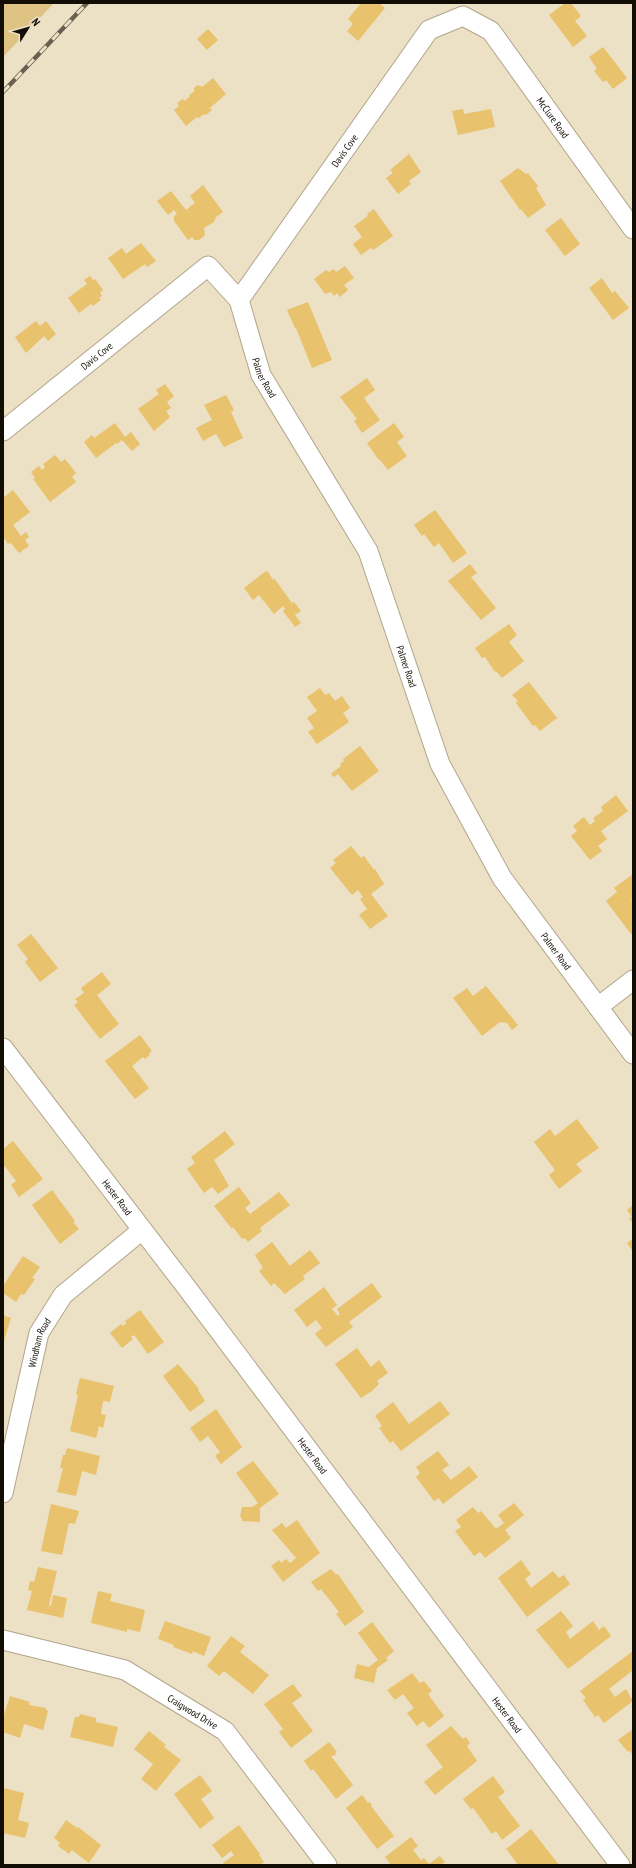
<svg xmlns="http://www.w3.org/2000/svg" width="636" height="1868" viewBox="0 0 636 1868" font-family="'PT Sans Narrow',sans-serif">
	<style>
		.green { fill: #dec385 }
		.building { fill: #e8c26c }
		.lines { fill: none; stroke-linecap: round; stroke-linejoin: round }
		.minor-casing { stroke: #b1a58b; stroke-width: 21 }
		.minor { stroke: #fff; stroke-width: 19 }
		.rail-casing { stroke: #686152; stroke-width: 4.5 }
		.rail { stroke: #ece0c5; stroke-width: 3; stroke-dasharray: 9; stroke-linecap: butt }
		.labels { text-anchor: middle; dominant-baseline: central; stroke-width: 3; stroke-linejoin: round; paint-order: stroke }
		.street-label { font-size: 10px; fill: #120e06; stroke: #ece0c5 }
	</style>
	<rect width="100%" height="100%" fill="#ece0c5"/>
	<path class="green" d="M 3,3 L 54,3 L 3,57 Z"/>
	<g class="building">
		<path d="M 361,3 L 379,3 L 385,8 L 358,41 L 347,31 L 353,24 L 348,19 Z"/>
		<path d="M 565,3 L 571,3 L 581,16 L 575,21 L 587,36 L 573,47 L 549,15 Z"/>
		<path d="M 208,29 L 218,40 L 207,50 L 197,39 Z"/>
		<path d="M 603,47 L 627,78 L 613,89 L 606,80 L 603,82 L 594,71 L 597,69 L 589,57 Z"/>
		<path d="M 213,78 L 226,94 L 210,108 L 212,110 L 206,115 L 204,114 L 199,118 L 197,117 L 186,126 L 174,110 L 179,106 L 177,103 L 183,99 L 185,101 L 190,96 L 189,95 L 194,92 L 194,88 L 198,85 L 202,87 Z"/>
		<path d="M 463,109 L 464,114 L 491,109 L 495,127 L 458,135 L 452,111 Z"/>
		<path d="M 409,154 L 421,172 L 409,181 L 411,184 L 398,194 L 386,178 L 393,173 L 390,170 Z"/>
		<path d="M 518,168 L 526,174 L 528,173 L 538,186 L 536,188 L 546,205 L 528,218 L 521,209 L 520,210 L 500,181 Z"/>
		<path d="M 203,185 L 223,212 L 216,217 L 214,222 L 204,228 L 205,235 L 199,240 L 194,240 L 192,237 L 188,240 L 174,221 L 174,216 L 177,214 L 174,210 L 168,215 L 157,201 L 171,191 L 186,210 L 190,207 L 190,205 L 191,206 L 195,203 L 190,196 Z"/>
		<path d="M 374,209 L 393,236 L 373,250 L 371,248 L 361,255 L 353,244 L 362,237 L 354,226 L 368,216 L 367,214 Z"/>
		<path d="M 561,218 L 580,244 L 565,256 L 545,230 Z"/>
		<path d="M 141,243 L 156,261 L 147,267 L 145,264 L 123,279 L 108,258 L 122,248 L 126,254 Z"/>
		<path d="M 345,266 L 354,278 L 344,285 L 348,290 L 340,297 L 337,293 L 334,296 L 331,292 L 325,294 L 314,279 L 326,270 L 329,272 L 334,269 L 336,272 Z"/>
		<path d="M 90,276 L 93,280 L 95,279 L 103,290 L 100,293 L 102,296 L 99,298 L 101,300 L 93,306 L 91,304 L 79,313 L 68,298 L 87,284 L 84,280 Z"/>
		<path d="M 602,278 L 612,293 L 615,291 L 629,308 L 613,320 L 589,288 Z"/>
		<path d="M 308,302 L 332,360 L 312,368 L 296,328 L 295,328 L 287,310 Z"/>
		<path d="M 36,321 L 40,326 L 46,321 L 56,334 L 48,341 L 44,336 L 26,353 L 15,337 Z"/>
		<path d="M 367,378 L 375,390 L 364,398 L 380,420 L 362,433 L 354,421 L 357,419 L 340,397 Z"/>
		<path d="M 165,384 L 174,396 L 167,402 L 171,408 L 166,411 L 170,417 L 154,431 L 138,409 L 159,394 L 156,390 Z"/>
		<path d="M 226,395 L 234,410 L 231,412 L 243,438 L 224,447 L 216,434 L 203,441 L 196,428 L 212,420 L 204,405 Z"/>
		<path d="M 115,423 L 125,437 L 131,432 L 140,444 L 132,451 L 122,440 L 117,444 L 116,443 L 96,458 L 84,442 L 92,435 L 94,438 Z"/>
		<path d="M 394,423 L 404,437 L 397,442 L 407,456 L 388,470 L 379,459 L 378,459 L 367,443 Z"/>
		<path d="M 55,455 L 61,462 L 65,459 L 76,473 L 72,477 L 76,482 L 50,502 L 33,479 L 35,478 L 31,472 L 39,466 L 42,470 L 45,467 L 43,464 Z"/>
		<path d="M 13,490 L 30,512 L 13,525 L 21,536 L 26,532 L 29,537 L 25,540 L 29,546 L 19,553 L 11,543 L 8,544 L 5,539 L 3,540 L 3,498 Z"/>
		<path d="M 435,510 L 467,553 L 453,563 L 439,543 L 434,547 L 424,534 L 422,536 L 414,525 Z"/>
		<path d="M 470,564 L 477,573 L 471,577 L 496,608 L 481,620 L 448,581 Z"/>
		<path d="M 266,571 L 269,573 L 273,580 L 274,578 L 292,603 L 294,602 L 301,611 L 295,615 L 301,623 L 295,627 L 283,611 L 285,609 L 283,606 L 274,614 L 259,595 L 253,600 L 244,588 Z"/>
		<path d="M 509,624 L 517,635 L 509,642 L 524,661 L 502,678 L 496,671 L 495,672 L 485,657 L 482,658 L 475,648 Z"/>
		<path d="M 529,682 L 557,718 L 540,731 L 535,725 L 533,726 L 516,703 L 518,701 L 512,695 Z"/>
		<path d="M 320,688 L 325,695 L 329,693 L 335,701 L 342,696 L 350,708 L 343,713 L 349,722 L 317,744 L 308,732 L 314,728 L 307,718 L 317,711 L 307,697 Z"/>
		<path d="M 360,746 L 379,771 L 352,791 L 338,774 L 334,777 L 331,774 L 341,766 L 340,764 L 344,761 L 343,759 Z"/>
		<path d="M 616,795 L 628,811 L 601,831 L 607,839 L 598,846 L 602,851 L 590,860 L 571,836 L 577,831 L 573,826 L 584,817 L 590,825 L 595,821 L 593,818 L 603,811 L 601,807 Z"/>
		<path d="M 351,846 L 361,858 L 364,856 L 374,870 L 375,869 L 384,884 L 371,894 L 388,916 L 370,929 L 359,915 L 367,909 L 360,899 L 363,897 L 358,890 L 352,895 L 330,868 L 336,863 L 333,860 Z"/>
		<path d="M 633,874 L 633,897 L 631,899 L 633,902 L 633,933 L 631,934 L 606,901 L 617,892 L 614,888 Z"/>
		<path d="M 31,934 L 58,968 L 40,982 L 25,962 L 28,959 L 17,945 Z"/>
		<path d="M 102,972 L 111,984 L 97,995 L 119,1024 L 100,1039 L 74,1005 L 78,1002 L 75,999 L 84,993 L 81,988 Z"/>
		<path d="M 486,986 L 518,1025 L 512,1030 L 507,1023 L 500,1022 L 482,1036 L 453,998 L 467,988 L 473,996 Z"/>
		<path d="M 140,1035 L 152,1051 L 149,1053 L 150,1055 L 145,1059 L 143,1057 L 132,1066 L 149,1088 L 135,1099 L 105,1061 Z"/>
		<path d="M 577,1119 L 599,1148 L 576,1164 L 582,1171 L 559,1189 L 549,1175 L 555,1170 L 534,1142 L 550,1129 L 555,1136 Z"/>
		<path d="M 225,1131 L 235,1144 L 214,1160 L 229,1186 L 218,1194 L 212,1187 L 204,1193 L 187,1169 L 195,1163 L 191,1157 Z"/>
		<path d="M 13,1141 L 43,1179 L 19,1197 L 11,1185 L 16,1181 L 3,1164 L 3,1149 Z"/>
		<path d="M 239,1187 L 251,1203 L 245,1208 L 250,1214 L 279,1192 L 290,1205 L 260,1228 L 262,1231 L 248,1242 L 245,1238 L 242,1239 L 233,1227 L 232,1229 L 214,1206 Z"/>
		<path d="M 52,1190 L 75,1221 L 73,1222 L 79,1229 L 60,1244 L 32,1205 Z"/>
		<path d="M 633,1205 L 633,1224 L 629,1218 L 632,1217 L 627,1210 Z"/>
		<path d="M 633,1239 L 633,1252 L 627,1243 Z"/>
		<path d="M 272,1242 L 290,1266 L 310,1250 L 320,1263 L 303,1276 L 305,1279 L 285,1294 L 274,1283 L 271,1286 L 259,1271 L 263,1268 L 255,1255 Z"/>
		<path d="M 23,1256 L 40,1267 L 32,1278 L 35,1279 L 24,1295 L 21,1294 L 16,1302 L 3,1293 L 3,1286 Z"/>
		<path d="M 372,1283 L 382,1297 L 349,1322 L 353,1327 L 326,1347 L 315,1334 L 322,1328 L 316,1320 L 307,1327 L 294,1310 L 324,1287 L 337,1305 L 332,1309 L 338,1316 L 340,1314 L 337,1309 Z"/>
		<path d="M 140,1310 L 164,1342 L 148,1354 L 134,1335 L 131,1337 L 133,1339 L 122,1348 L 110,1333 L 121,1324 L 123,1326 L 126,1323 L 125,1321 Z"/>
		<path d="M 3,1315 L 11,1318 L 3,1344 Z"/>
		<path d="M 357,1348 L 371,1367 L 379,1360 L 388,1373 L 377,1381 L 379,1384 L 372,1391 L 361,1398 L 335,1364 Z"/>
		<path d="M 178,1364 L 199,1389 L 198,1390 L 205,1401 L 190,1412 L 163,1376 Z"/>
		<path d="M 80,1378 L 114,1386 L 110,1402 L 103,1401 L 101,1414 L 106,1415 L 103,1428 L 99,1426 L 96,1438 L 70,1431 L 78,1395 L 76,1394 Z"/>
		<path d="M 440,1401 L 450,1414 L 401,1451 L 393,1441 L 390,1443 L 379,1428 L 382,1426 L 375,1416 L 393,1402 L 409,1424 Z"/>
		<path d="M 216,1409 L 242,1447 L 221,1464 L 215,1456 L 220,1452 L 208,1436 L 200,1442 L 190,1428 Z"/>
		<path d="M 67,1448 L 100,1456 L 96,1475 L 82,1471 L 76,1496 L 57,1492 L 63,1468 L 60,1468 L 63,1455 L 65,1455 Z"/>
		<path d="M 438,1451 L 449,1465 L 442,1470 L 451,1480 L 469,1466 L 478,1477 L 443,1504 L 439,1498 L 434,1501 L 416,1477 L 420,1473 L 416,1467 Z"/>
		<path d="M 253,1461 L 279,1494 L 260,1508 L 260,1522 L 242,1521 L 242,1518 L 240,1517 L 242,1507 L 252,1507 L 258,1503 L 236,1473 Z"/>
		<path d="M 514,1503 L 524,1515 L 505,1530 L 511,1538 L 485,1558 L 480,1552 L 474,1556 L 455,1531 L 461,1527 L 456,1520 L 473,1507 L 478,1513 L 481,1511 L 496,1529 L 504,1523 L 498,1515 Z"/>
		<path d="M 51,1504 L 79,1511 L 75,1524 L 69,1523 L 62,1555 L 41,1551 Z"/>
		<path d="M 297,1520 L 320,1553 L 283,1582 L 271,1566 L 279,1560 L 281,1563 L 286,1559 L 290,1563 L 296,1558 L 272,1530 L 282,1523 L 286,1528 Z"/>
		<path d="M 521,1560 L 531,1574 L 525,1579 L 531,1588 L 553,1571 L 559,1578 L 564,1575 L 570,1584 L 527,1617 L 498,1578 Z"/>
		<path d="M 38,1567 L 57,1571 L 49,1605 L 51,1606 L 53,1595 L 67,1598 L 63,1618 L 27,1610 L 32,1591 L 28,1590 L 30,1581 L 34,1582 Z"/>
		<path d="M 331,1569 L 336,1575 L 338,1574 L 364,1612 L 345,1626 L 336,1614 L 339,1612 L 321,1589 L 318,1591 L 311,1582 Z"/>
		<path d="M 98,1591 L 112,1594 L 110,1601 L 145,1610 L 140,1632 L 127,1629 L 127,1632 L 91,1623 Z"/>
		<path d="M 561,1611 L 573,1626 L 566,1632 L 570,1639 L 593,1621 L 599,1630 L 604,1626 L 611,1636 L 568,1669 L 536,1630 Z"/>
		<path d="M 165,1621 L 211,1637 L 204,1656 L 193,1651 L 192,1654 L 173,1647 L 174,1645 L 158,1639 Z"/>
		<path d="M 372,1622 L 394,1651 L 386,1658 L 388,1660 L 377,1668 L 374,1683 L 354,1678 L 357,1664 L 369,1667 L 378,1660 L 358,1633 Z"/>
		<path d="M 231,1636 L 245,1646 L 240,1652 L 269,1675 L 253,1694 L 224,1671 L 219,1676 L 207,1666 Z"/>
		<path d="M 633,1651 L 633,1670 L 609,1689 L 615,1697 L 626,1689 L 633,1701 L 604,1723 L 598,1715 L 595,1717 L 583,1700 L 586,1698 L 580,1691 Z"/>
		<path d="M 412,1673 L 420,1683 L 424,1681 L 432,1691 L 428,1694 L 444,1716 L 429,1728 L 423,1721 L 417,1726 L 407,1713 L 414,1708 L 403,1694 L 395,1700 L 387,1690 Z"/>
		<path d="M 293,1684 L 302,1696 L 292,1703 L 313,1731 L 291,1748 L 279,1732 L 283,1729 L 264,1704 Z"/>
		<path d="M 10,1696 L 30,1702 L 29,1705 L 46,1708 L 46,1710 L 48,1711 L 43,1730 L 24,1724 L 20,1738 L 3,1732 L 3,1718 Z"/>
		<path d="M 80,1714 L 96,1718 L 96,1722 L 118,1727 L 113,1747 L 70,1737 L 75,1717 L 79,1717 Z"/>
		<path d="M 451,1726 L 463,1739 L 466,1737 L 470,1743 L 467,1746 L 477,1761 L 435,1795 L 424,1782 L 443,1767 L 426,1745 Z"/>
		<path d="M 633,1729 L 633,1755 L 630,1751 L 628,1752 L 618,1740 Z"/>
		<path d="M 149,1731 L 166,1745 L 164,1747 L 181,1760 L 156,1791 L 141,1779 L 153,1764 L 134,1749 Z"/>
		<path d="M 329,1742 L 337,1752 L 335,1753 L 336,1755 L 331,1756 L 353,1785 L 336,1799 L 313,1769 L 311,1771 L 304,1761 Z"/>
		<path d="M 200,1775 L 212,1791 L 201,1799 L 214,1818 L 200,1829 L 174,1794 Z"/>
		<path d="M 493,1776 L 505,1792 L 498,1797 L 520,1826 L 502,1840 L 496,1831 L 492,1834 L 473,1808 L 471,1809 L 463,1799 Z"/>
		<path d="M 3,1788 L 24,1793 L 18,1820 L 29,1823 L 25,1838 L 3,1833 Z"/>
		<path d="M 362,1795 L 368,1803 L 370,1802 L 372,1805 L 371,1806 L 394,1836 L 377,1849 L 346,1808 Z"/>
		<path d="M 66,1820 L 77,1828 L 78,1827 L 101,1845 L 89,1863 L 72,1850 L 69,1854 L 58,1846 L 60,1843 L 54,1838 Z"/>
		<path d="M 239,1825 L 260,1854 L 259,1855 L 264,1862 L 260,1865 L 225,1865 L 223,1863 L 234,1855 L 231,1851 L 222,1858 L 212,1845 Z"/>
		<path d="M 531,1829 L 559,1865 L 515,1865 L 517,1863 L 506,1849 Z"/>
		<path d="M 411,1837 L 418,1846 L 413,1850 L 421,1860 L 424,1858 L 429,1864 L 440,1856 L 445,1862 L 441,1865 L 391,1865 L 385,1857 Z"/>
	</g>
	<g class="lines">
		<g class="minor-casing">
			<g id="minor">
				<path id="s1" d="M 239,300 L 429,30 L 463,16 L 491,31 L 633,229"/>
				<path id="s2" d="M 3,431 L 208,266 L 239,300 L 261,375 L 368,551 L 440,764 L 502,878 L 633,1054"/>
				<path d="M 598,1007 L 633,980"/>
				<path id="s3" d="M 3,1048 L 187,1288 L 620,1865"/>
				<path id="s4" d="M 3,1493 L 39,1333 L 63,1295 L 142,1230"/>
				<path id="s5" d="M 3,1640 L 125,1670 L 225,1731 L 327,1865"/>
			</g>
		</g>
		<use href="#minor" class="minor"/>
		<g class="rail-casing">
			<path id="rail" d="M 3,92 L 87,3"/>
		</g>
		<use href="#rail" class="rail"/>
	</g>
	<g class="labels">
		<g class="street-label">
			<text stroke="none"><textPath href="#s1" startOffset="505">McClure Road</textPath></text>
			<text stroke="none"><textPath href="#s1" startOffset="183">Davis Cove</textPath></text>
			<text stroke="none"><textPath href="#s2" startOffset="120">Davis Cove</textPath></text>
			<text stroke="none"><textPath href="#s2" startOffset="391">Palmer Road</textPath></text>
			<text stroke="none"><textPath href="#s2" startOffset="715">Palmer Road</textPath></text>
			<text stroke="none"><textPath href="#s2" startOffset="1039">Palmer Road</textPath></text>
			<text stroke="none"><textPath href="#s3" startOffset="188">Hester Road</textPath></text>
			<text stroke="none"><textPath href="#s4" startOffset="155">Windham Road</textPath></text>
			<text stroke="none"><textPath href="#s3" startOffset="512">Hester Road</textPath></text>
			<text stroke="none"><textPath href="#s5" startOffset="205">Craigwood Drive</textPath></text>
			<text stroke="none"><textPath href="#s3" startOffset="836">Hester Road</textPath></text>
		</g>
	</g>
	<rect width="636" height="1868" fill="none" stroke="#120e06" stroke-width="8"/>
	<g transform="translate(28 28) rotate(53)" stroke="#ece0c5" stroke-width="3" paint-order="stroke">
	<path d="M0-3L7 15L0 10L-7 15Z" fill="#120e06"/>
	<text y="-6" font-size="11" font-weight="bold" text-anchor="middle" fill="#120e06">N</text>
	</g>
</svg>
